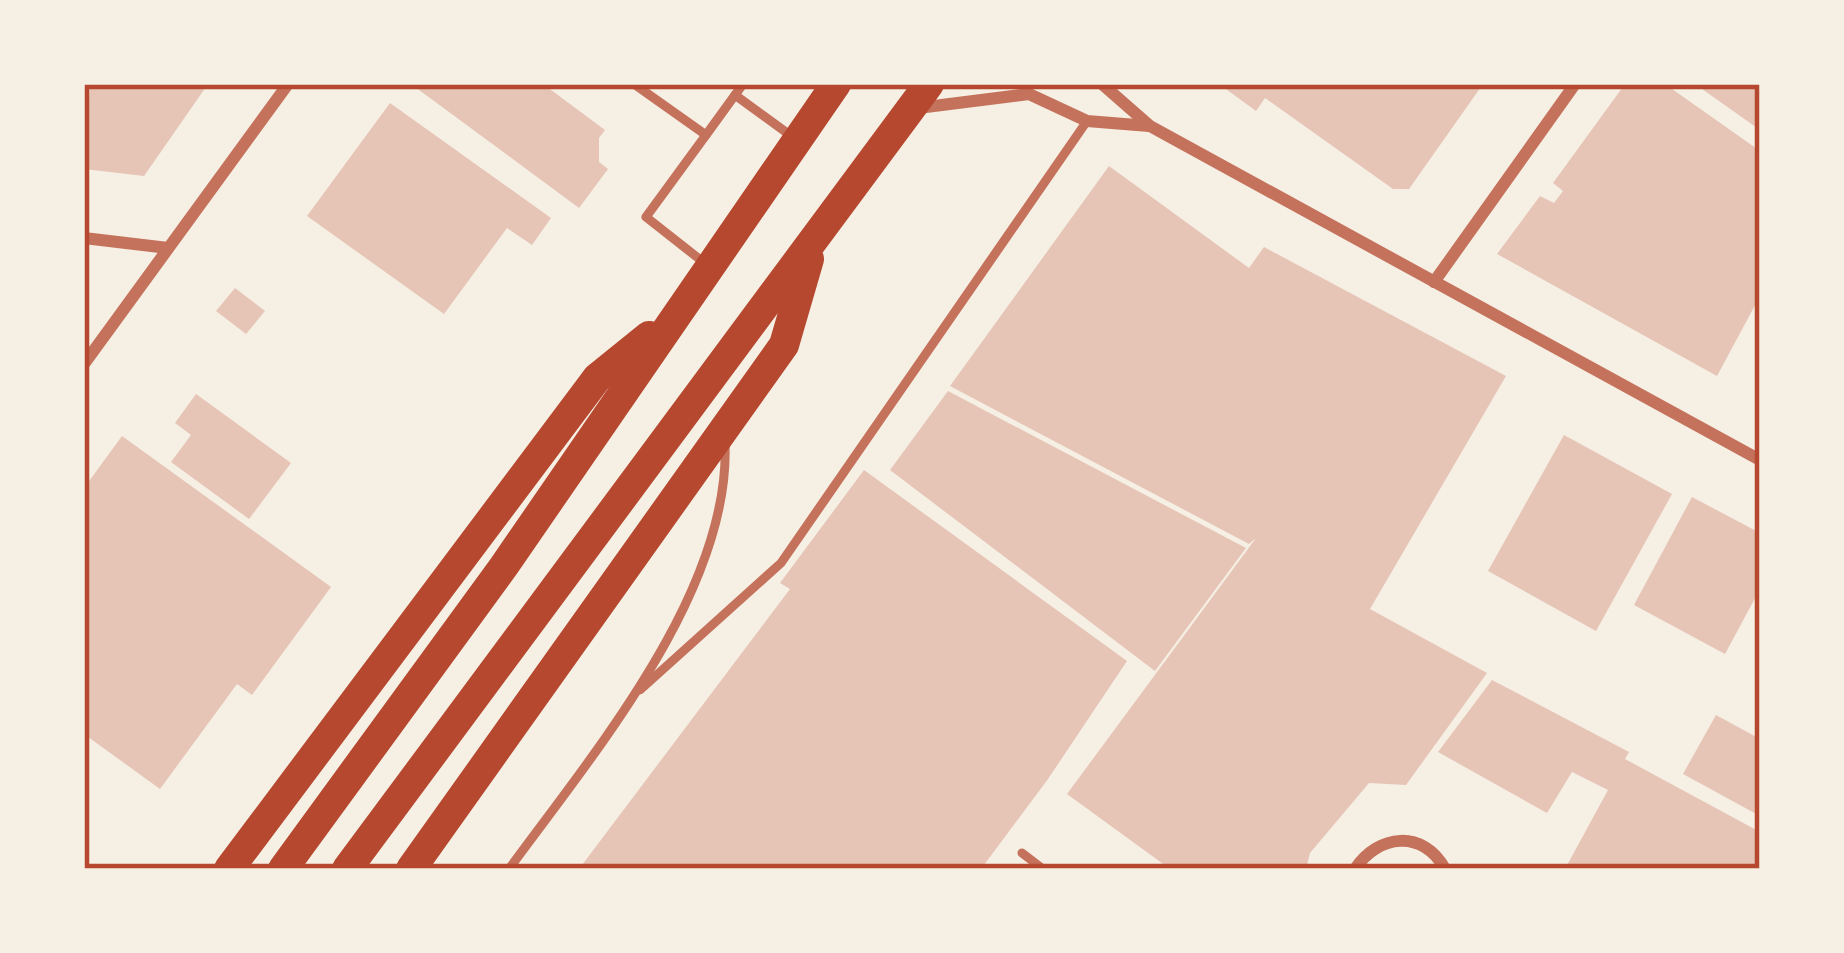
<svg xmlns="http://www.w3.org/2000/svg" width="1844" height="953" viewBox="0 0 1844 953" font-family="Arial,sans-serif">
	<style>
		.building { fill: #e6c5b7 }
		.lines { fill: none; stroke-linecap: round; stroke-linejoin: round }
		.service { stroke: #c5725c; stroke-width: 9 }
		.minor { stroke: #c5725c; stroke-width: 12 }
		.primary { stroke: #b5482f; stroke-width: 30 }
		.neatline { fill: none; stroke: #b5482f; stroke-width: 4.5 }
	</style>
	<rect width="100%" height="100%" fill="#f6efe4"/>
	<g class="building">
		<path d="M 90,84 L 208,84 L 144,176 L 84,169 Z"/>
		<path d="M 411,84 L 543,84 L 605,130 L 599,138 L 599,162 L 608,169 L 579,208 Z"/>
		<path d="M 1219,84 L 1483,84 L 1409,189 L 1393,189 L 1265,98 L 1256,111 Z"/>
		<path d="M 1625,84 L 1665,84 L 1760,151 L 1760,296 L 1717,376 L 1497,254 L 1540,196 L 1554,203 L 1563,191 L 1553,183 Z"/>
		<path d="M 1695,84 L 1760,84 L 1760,130 Z"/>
		<path d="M 390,103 L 551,218 L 532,245 L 507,228 L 444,314 L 307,216 Z"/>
		<path d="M 1109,166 L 1249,268 L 1264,247 L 1506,376 L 1370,609 L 1487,673 L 1406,785 L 1369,783 L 1310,853 L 1306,869 L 1170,869 L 1067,794 L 1256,538 L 1249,544 L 950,386 Z"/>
		<path d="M 235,288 L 265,311 L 246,334 L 216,311 Z"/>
		<path d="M 948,391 L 1246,548 L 1155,671 L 890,470 Z"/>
		<path d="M 196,394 L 291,463 L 249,519 L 171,462 L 191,435 L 175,423 Z"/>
		<path d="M 1564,435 L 1672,494 L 1596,631 L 1488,571 Z"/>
		<path d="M 122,436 L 331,587 L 252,695 L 237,684 L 160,789 L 84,734 L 84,488 Z"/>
		<path d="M 864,470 L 1127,661 L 1048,779 L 981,869 L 579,869 L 790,589 L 780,583 Z"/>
		<path d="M 1692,497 L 1760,533 L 1760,589 L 1725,654 L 1634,605 Z"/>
		<path d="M 1492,680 L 1629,752 L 1625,759 L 1760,832 L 1760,869 L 1565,869 L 1608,790 L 1572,772 L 1547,813 L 1438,752 Z"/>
		<path d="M 1716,715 L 1760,739 L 1760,816 L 1683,774 Z"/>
	</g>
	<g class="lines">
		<g class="service">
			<path d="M 634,84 L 706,135 L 743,84"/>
			<path d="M 735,95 L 794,138"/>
			<path d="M 706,135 L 646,217 L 707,265"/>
			<path d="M 640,690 L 781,563 L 1087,121"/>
			<path d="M 1022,853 L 1043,869"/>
			<path d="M 509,869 C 593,754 731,591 725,443"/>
		</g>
		<g class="minor">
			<path d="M 1102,84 L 1150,126 L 1760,460"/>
			<path d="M 918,108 L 1029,94 L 1087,121 L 1149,126"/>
			<path d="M 84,238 L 168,248"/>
			<path d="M 1434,282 L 1575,84"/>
			<path d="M 84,364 L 288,84"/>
			<path d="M 1355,869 C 1378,834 1423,829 1445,869"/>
		</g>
		<g class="primary">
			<path d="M 229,869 L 597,378 L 649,336"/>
			<path d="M 283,869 L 504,566 L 836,84"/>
			<path d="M 347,869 L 929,84"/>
			<path d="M 411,869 L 784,345 L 809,259"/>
		</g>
	</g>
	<rect width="1844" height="953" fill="none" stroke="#f6efe4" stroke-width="174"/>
	<rect x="87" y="87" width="1670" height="779" class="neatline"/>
</svg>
